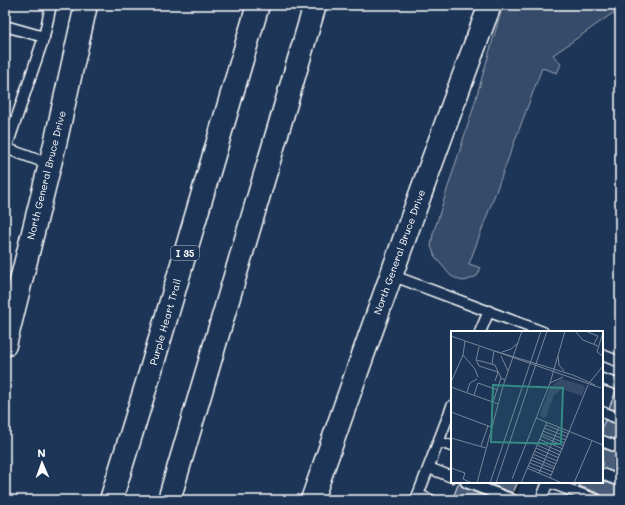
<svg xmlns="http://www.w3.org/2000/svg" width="625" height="505" viewBox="0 0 625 505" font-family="Mali,sans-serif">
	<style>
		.green { fill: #364b69; stroke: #9aa5b4 }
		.shadow { fill: #0007 }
		.building { fill: #4a5d79; stroke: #fff }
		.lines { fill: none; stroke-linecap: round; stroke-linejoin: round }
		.lane-casing { stroke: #fff; stroke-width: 13 }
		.secondary-casing { stroke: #fff; stroke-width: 25 }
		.highway-casing { stroke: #fff; stroke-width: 25 }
		.lane { stroke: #1d3557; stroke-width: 10 }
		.secondary { stroke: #1d3557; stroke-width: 22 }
		.highway { stroke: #1d3557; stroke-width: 22 }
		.labels { text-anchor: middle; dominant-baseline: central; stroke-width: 3; stroke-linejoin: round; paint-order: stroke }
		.shield { fill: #1d3557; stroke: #bbc2cd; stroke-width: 1 }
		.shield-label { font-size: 9px; font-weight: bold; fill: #fff }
		.street-label { font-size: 10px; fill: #fff; stroke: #1d3557 }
		.inset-road { fill: none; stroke: #77869a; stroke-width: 1 }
		.view { fill: #338b84; fill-opacity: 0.15; stroke: #338b84; stroke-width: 2 }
		.inset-edge { fill: none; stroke: #fff; stroke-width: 2 }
	</style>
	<rect width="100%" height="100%" fill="#1d3557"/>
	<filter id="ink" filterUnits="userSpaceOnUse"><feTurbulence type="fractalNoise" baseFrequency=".025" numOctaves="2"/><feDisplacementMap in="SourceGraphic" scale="8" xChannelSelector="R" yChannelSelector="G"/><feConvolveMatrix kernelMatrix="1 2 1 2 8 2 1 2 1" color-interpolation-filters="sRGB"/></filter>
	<g filter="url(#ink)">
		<path class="green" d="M 503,5 L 620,5 L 620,23 L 613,13 L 553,55 L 561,64 L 557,73 L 542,68 L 469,264 L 481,268 L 477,276 L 468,280 L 462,281 L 451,276 L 435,257 L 431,246 L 433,234 L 472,112 Z"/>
		<g class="shadow">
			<path d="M 620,426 L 620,442 L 607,437 L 602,437 L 602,430 Z"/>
			<path d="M 602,449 L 620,455 L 620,475 L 604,469 L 602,471 Z"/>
			<path d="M 482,482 L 521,482 L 516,495 Z"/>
			<path d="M 582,482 L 602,482 L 620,488 L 620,500 L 604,500 L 602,496 L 582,489 L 580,486 Z"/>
		</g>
		<g class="building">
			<path d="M 616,391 L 620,391 L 620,412 L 609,408 Z"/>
			<path d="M 605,420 L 620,425 L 620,441 L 602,435 L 602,427 Z"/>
			<path d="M 602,448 L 620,454 L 620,474 L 602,468 Z"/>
			<path d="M 602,481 L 620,487 L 620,500 L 603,500 L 602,496 L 600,494 L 579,486 L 581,482 L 602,482 Z"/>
			<path d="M 459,482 L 464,488 L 495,500 L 452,500 Z"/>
			<path d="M 484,482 L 518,482 L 513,493 Z"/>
		</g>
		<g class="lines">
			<g class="lane-casing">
				<g id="lane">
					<path d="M 5,26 L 44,37"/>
					<path d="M 5,148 L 49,164"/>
					<path d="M 6,149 L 44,37 L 51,5"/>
					<path d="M 391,275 L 543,332"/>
					<path d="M 480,332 L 489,311"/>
					<path d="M 602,355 L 620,362"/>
					<path d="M 602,379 L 620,385"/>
					<path d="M 602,412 L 620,419"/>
					<path d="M 602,441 L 620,448"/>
					<path d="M 439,442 L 452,446"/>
					<path d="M 429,468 L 452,477"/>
					<path d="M 602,474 L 620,481"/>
					<path d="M 466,482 L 513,500"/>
					<path d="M 548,482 L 597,500"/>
					<path d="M 418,495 L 431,500"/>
					<path d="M 416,500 L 452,406"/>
					<path d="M 541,500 L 548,482"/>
				</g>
			</g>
			<g class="secondary-casing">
				<g id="secondary">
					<path d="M 5,345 L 55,144 L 86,5"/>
					<path d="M 312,500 C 370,334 428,169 490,5"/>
				</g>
			</g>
			<g class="highway-casing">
				<g id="highway">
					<path d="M 111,500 L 150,373 L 258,5"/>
					<path d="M 169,500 L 315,5"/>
				</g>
			</g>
			<use href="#lane" class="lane"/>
			<use href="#secondary" class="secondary"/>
			<use href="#highway" class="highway"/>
		</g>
	</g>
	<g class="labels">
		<rect class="shield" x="171" y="246" width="28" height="14" rx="3"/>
		<g class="shield-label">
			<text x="185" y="253">I 35</text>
		</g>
		<g class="street-label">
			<text transform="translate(46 175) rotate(-76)">North General Bruce Drive</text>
			<text transform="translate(399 252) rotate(-70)">North General Bruce Drive</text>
			<text transform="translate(165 322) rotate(-74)">Purple Heart Trail</text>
		</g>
	</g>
	<g transform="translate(451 331)">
		<rect width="152" height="152" fill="#1d3557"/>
		<path d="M 110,48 L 132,54 L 134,57 L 131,65 L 111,58 L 103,64 L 95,86 L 92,87 L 89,84 L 99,56 Z" fill="#364b69"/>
		<path class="inset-road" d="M 124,0 L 132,9 L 147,15M 134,0 L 147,5 L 143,13M 152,1 L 146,21 L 152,25M 0,5 L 150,57M 14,10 L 12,24 L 24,38 L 27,46M 28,16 L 25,29 L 28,35 L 47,41 L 44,50M 44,20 L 122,44 L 144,54M 51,21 L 60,18 L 67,12M 50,25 L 57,40M 107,25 L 108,34 L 113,40M 26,29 L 44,34 L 50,47 L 54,49M 41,33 L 43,20M 0,51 L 12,24M 139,51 L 152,35M 99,52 L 112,46M 0,56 L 47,73M 16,61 L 19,52 L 26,48M 23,64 L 27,52 L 47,59M 42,71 L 50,47M 0,81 L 40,96M 85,87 L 152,114M 95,94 L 118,103M 93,97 L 117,106M 92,100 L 115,109M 91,103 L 114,112M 90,105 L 113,115M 0,107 L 35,117M 88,108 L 112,118M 87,111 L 110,121M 86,114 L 109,124M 30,115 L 37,95M 85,117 L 108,127M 83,120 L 106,130M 82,123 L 105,133M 81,126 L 104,136M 80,129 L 103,138M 79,132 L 102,141M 77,135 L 100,144M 0,137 L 14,142 L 12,148 L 21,152M 76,137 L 111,152M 88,142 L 108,96M 99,147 L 137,54M 61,148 L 99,52 L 114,0M 26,152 L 52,55 L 71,0M 39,152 L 90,0M 45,152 L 96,0M 70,152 L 96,91M 123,152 L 141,110"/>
		<path class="view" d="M 42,54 L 112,57 L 110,113 L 40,111 Z"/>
		<rect width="152" height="152" class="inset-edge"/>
	</g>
	<rect width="625" height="505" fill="none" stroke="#1d3557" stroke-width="20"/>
	<rect x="10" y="10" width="605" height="485" fill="none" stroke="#fff" stroke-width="1.5" filter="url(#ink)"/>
	<g transform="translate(42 463) rotate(358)" stroke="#1d3557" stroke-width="3" paint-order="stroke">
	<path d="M0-3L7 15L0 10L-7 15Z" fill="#ffffff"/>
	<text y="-6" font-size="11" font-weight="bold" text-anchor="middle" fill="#ffffff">N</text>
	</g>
</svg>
